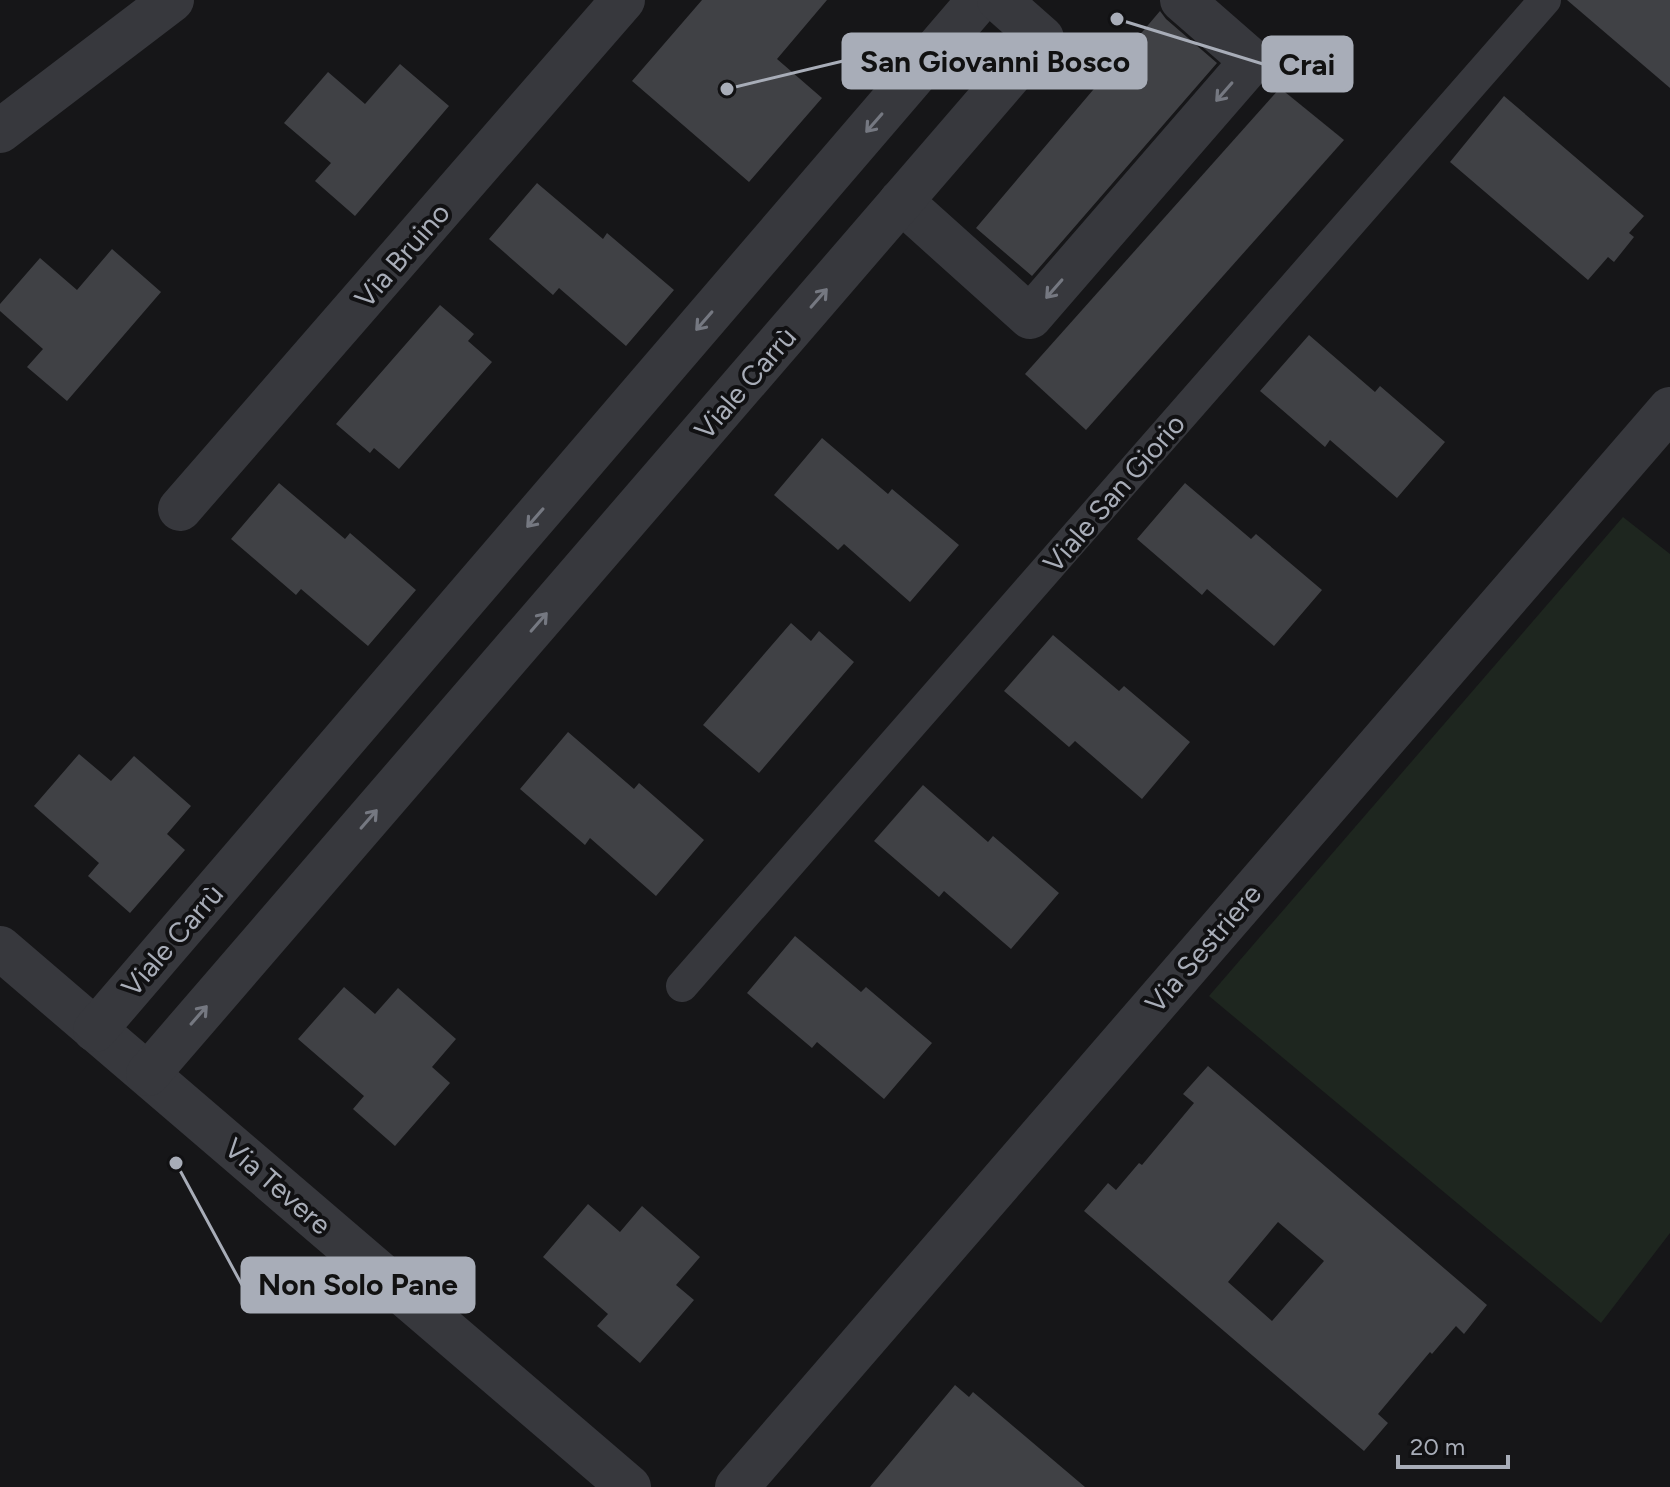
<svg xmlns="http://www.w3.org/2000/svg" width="1670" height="1487" viewBox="0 0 1670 1487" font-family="Figtree,sans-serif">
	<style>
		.green { fill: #1e261f }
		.building { fill: #404145; fill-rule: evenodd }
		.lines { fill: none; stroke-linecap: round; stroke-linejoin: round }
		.pedestrian { stroke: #37383d; stroke-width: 32 }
		.minor { stroke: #37383d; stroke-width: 44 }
		.oneway { stroke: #757881 }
		.labels { text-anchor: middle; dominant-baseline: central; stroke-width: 8; stroke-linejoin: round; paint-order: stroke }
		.street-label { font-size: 28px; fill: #a8adb8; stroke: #111113 }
		.leader { fill: none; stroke: #a8adb8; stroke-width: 3 }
		.callout-dot { fill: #a8adb8; stroke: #111113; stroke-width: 3 }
		.callout { fill: #a8adb8; stroke: #a8adb8; stroke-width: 3 }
		.callout-label { font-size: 30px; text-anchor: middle; font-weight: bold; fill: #111 }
	</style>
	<rect width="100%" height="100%" fill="#161618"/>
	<path class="green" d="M 1623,517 L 1670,554 L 1670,1233 L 1601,1323 L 1209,996 Z"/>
	<g class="building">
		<path d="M 702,0 L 827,0 L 777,59 L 822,98 L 749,182 L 632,81 Z"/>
		<path d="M 1567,0 L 1670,0 L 1670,88 Z"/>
		<path d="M 1160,11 L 1166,19 L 1217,63 L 1032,276 L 976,228 Z"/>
		<path d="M 400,64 L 449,106 L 355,216 L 315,181 L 331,163 L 284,123 L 328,72 L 365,104 Z"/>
		<path d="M 1280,88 L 1344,140 L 1086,430 L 1025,374 Z"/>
		<path d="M 1504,96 L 1644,216 L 1629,233 L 1634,237 L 1614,262 L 1608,257 L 1588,280 L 1450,162 Z"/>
		<path d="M 537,183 L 603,239 L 607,233 L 674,290 L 626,346 L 559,288 L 553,295 L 489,239 Z"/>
		<path d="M 112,249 L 161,292 L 67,401 L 27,367 L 43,349 L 0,311 L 0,304 L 40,258 L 77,290 Z"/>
		<path d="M 440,305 L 474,334 L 468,341 L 492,362 L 399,469 L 374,448 L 370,453 L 336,424 Z"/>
		<path d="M 1309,335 L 1375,392 L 1380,386 L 1445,442 L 1397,498 L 1330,440 L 1325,447 L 1260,391 Z"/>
		<path d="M 822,438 L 888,494 L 892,489 L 959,545 L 910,602 L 844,544 L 838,550 L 774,495 Z"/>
		<path d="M 279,483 L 345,539 L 350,533 L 416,590 L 368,646 L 301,589 L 296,595 L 231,539 Z"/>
		<path d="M 1185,483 L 1251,539 L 1256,534 L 1322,590 L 1274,646 L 1207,589 L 1202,595 L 1137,539 Z"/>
		<path d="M 791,623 L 811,641 L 819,631 L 854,662 L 759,773 L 703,725 Z"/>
		<path d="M 1053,635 L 1119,691 L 1124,686 L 1190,742 L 1142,799 L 1075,741 L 1069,747 L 1004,691 Z"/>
		<path d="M 568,732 L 634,789 L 639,783 L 704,840 L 656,896 L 590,838 L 585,845 L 520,789 Z"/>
		<path d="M 79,754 L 111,781 L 134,756 L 191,806 L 167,834 L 185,850 L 130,913 L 88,876 L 99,863 L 34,806 Z"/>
		<path d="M 923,785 L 988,842 L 993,836 L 1059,893 L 1011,949 L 944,891 L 939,897 L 874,841 Z"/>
		<path d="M 795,936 L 861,992 L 866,987 L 932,1043 L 884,1099 L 817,1042 L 812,1048 L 747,993 Z"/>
		<path d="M 344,987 L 375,1014 L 398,988 L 456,1039 L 432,1067 L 450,1083 L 395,1146 L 353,1109 L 364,1096 L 298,1039 Z"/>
		<path d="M 1208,1066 L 1487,1305 L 1464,1334 L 1456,1326 L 1432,1354 L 1430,1352 L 1378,1414 L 1388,1423 L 1364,1451 L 1084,1211 L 1108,1183 L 1116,1190 L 1139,1163 L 1142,1165 L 1194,1103 L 1183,1094 ZM 1278,1222 L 1324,1261 L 1272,1321 L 1228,1282 Z"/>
		<path d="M 588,1204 L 620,1232 L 642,1206 L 700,1257 L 676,1285 L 694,1300 L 640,1363 L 597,1326 L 608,1314 L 543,1257 Z"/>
		<path d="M 955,1385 L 969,1397 L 973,1392 L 1085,1487 L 870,1487 Z"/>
	</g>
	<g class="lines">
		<path class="pedestrian" d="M 682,986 L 1545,0"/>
		<g class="minor">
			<path d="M 0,131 L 172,0"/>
			<path d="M 901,201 L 1030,317 L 1252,61 L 1182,0"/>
			<path d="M 180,509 L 623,0"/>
			<path d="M 0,948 L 629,1487"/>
			<path d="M 95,1030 L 979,0"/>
			<path d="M 148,1074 L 1042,38 L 999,0"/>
			<path d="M 737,1487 L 1670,409"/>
		</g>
	</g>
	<defs><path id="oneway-shaft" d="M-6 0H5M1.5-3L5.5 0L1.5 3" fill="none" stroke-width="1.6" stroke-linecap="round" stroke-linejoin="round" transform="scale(2)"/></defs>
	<g class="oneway">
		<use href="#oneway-shaft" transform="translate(1224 92) rotate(131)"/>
		<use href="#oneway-shaft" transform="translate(874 123) rotate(131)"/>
		<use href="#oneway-shaft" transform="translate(1054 289) rotate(131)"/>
		<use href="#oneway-shaft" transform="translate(819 298) rotate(-49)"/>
		<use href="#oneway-shaft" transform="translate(704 321) rotate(131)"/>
		<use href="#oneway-shaft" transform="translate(535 518) rotate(131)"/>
		<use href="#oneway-shaft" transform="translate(539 622) rotate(-49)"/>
		<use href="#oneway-shaft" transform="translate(369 819) rotate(-49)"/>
		<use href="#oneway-shaft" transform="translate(199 1015) rotate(-49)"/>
	</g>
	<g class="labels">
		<g class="street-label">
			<text transform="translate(402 255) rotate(-49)">Via Bruino</text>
			<text transform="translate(745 383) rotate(-49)">Viale Carrù</text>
			<text transform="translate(1114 493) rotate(-49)">Viale San Giorio</text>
			<text transform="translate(172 940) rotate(-49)">Viale Carrù</text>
			<text transform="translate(1203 948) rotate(-49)">Via Sestriere</text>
			<text transform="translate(278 1186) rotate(41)">Via Tevere</text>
		</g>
	</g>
	<path class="leader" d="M727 89L843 61M1117 19L1263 64M176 1163L242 1285"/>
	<g class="callout-dot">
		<circle cx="727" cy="89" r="8"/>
		<circle cx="1117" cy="19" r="8"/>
		<circle cx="176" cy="1163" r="8"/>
	</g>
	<g class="callout">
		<rect x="843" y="34" width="303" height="54" rx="8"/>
		<rect x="1263" y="37" width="89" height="54" rx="8"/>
		<rect x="242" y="1258" width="232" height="54" rx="8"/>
	</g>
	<g class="callout-label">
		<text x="995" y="72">San Giovanni Bosco</text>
		<text x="1307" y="75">Crai</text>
		<text x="358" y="1295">Non Solo Pane</text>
	</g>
	<path d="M1398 1455v12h110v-12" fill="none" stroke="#a8adb8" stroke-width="4"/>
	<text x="1410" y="1455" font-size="24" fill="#a8adb8" stroke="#111113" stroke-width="6" paint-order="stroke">20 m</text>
</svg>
